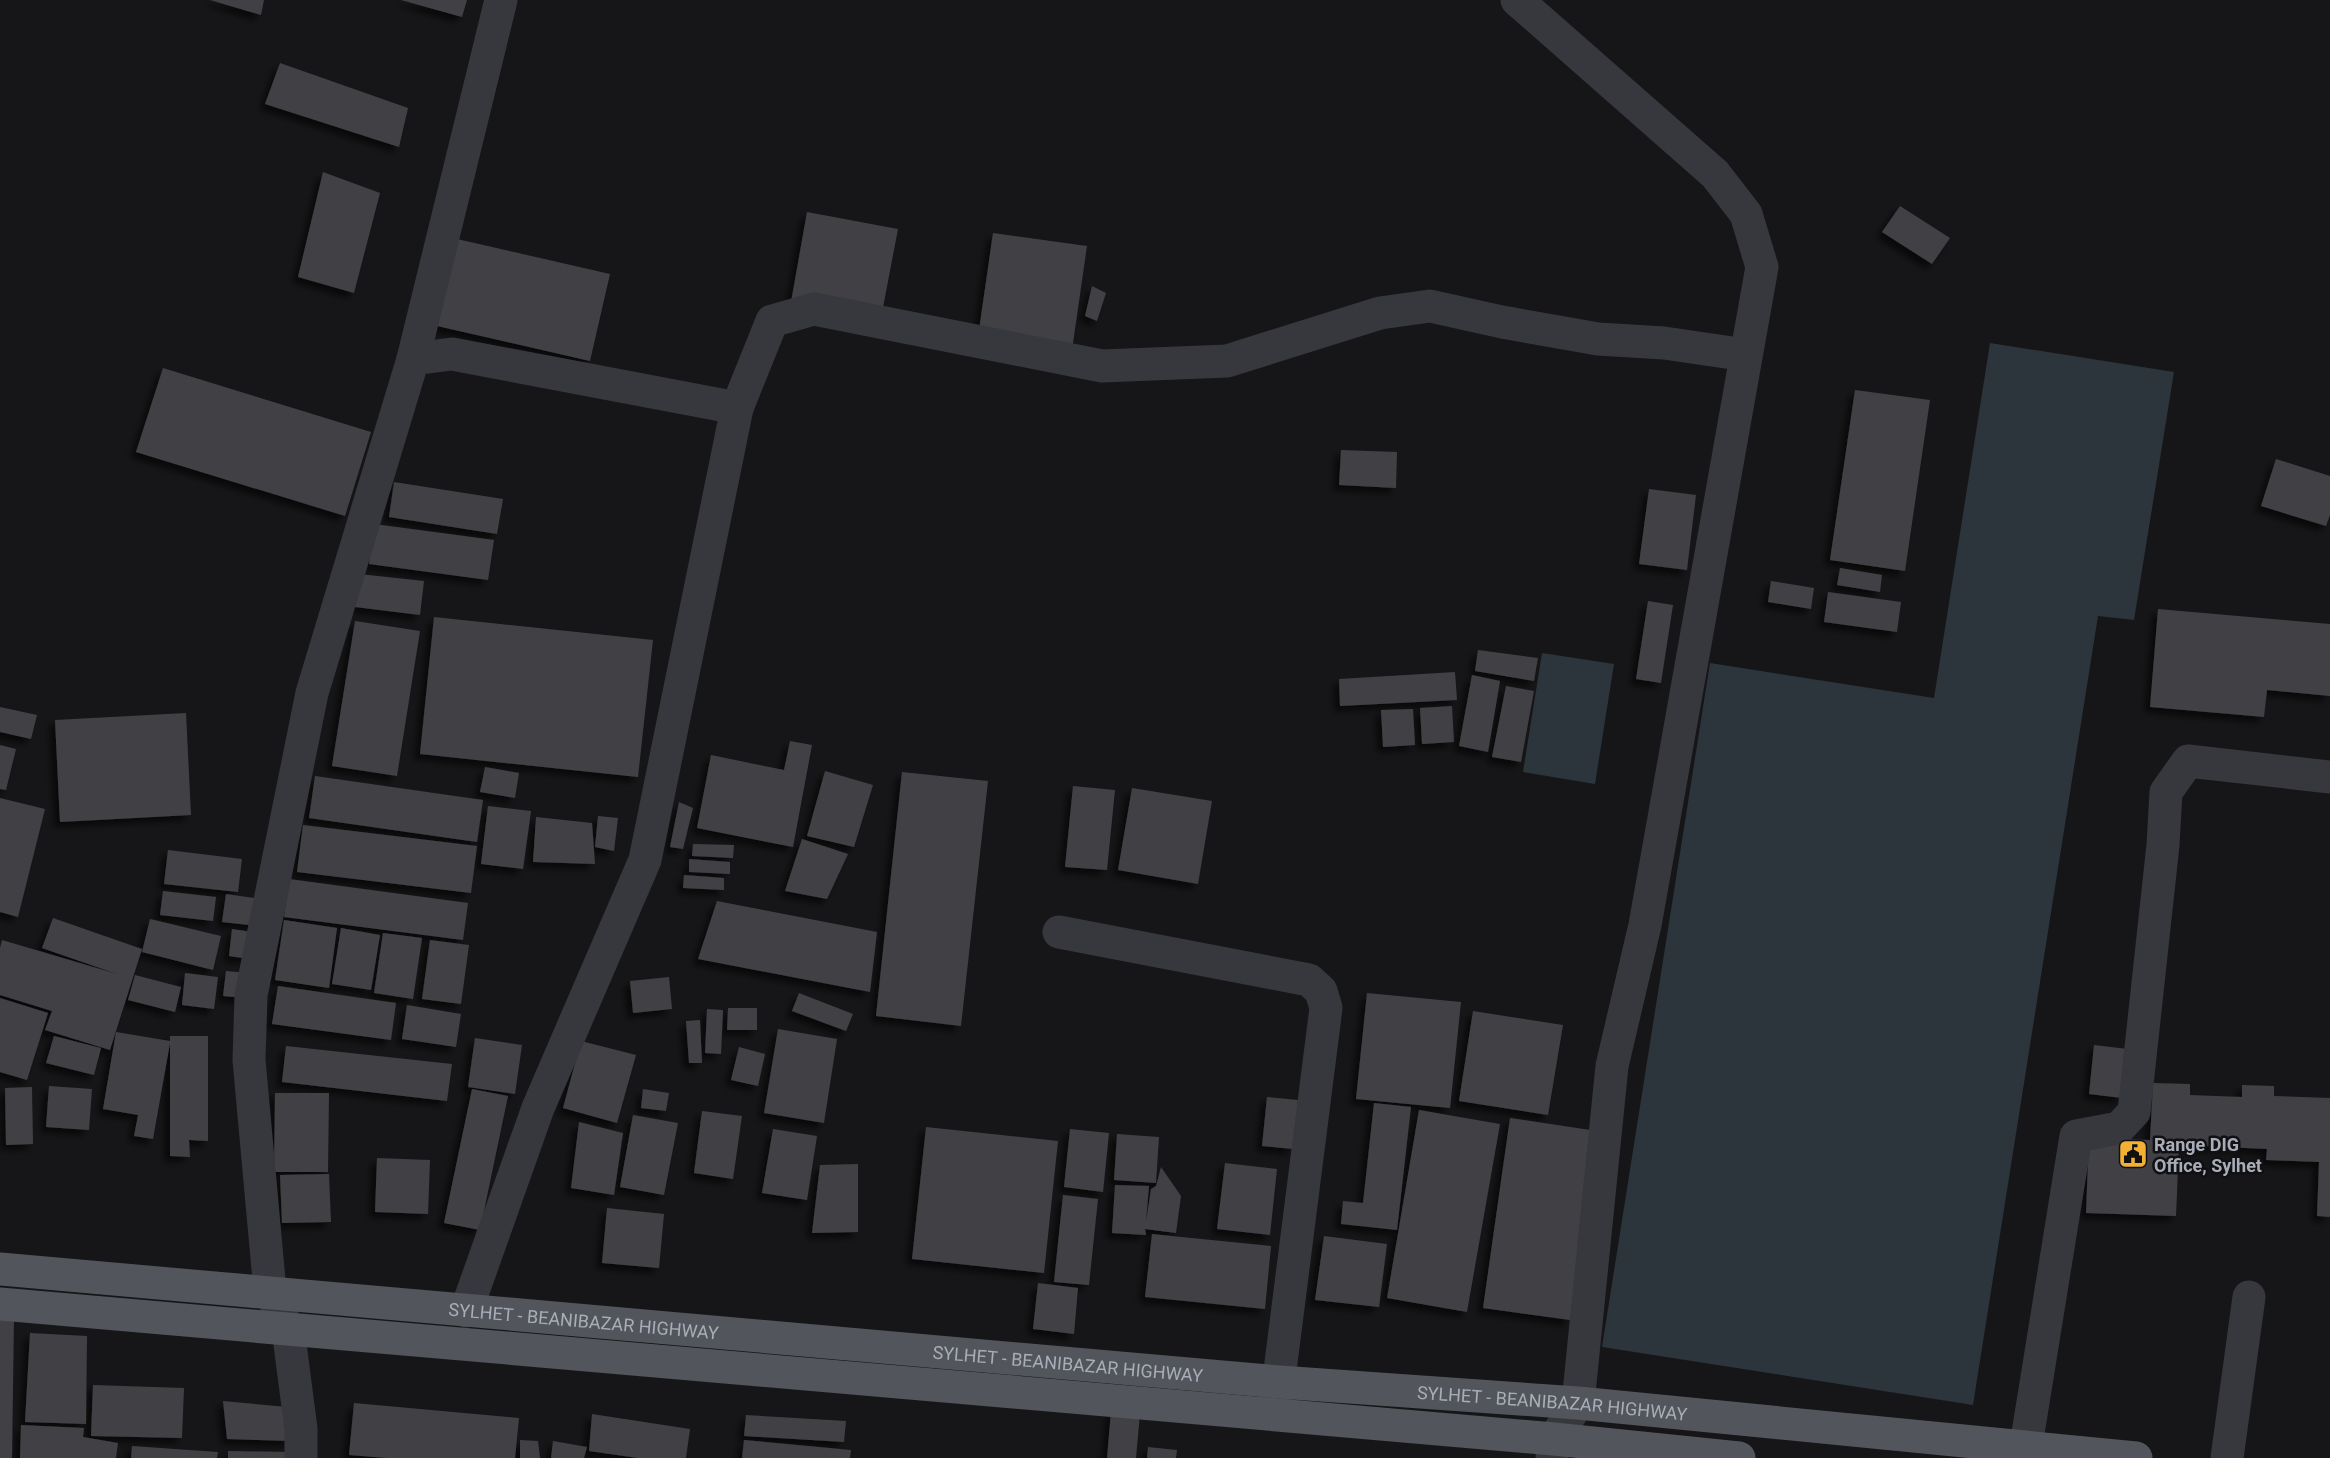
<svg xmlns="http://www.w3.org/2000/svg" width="2330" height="1458" viewBox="0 0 2330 1458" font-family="Roboto,sans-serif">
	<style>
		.water { fill: #2c353c }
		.building { fill: #404145; filter: url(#shadow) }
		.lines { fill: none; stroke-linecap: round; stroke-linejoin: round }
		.minor { stroke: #37383d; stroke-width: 33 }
		.major { stroke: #53555c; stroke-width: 33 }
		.labels { text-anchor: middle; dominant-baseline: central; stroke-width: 5; stroke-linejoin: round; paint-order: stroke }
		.poi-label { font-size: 18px; font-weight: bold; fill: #a8adb8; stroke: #111113; text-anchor: start }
		.street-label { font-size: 18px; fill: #a8adb8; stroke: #111113 }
	</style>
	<defs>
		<filter id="shadow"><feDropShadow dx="-5.5" dy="5.5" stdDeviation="3" flood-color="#0009"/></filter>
	</defs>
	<rect width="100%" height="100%" fill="#161618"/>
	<g class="water">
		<path d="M 1990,343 L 2174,372 L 2134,620 L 2098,616 L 1973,1405 L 1602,1347 L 1710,663 L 1934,698 Z"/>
		<path d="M 1542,653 L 1614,664 L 1595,784 L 1523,772 Z"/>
	</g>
	<g class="building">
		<path d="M 210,0 L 264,0 L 261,15 Z"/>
		<path d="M 401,0 L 467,0 L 462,17 Z"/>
		<path d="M 280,63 L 408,108 L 399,147 L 265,104 Z"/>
		<path d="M 323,172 L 380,193 L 354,293 L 298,277 Z"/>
		<path d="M 1900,206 L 1950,238 L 1932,264 L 1882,232 Z"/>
		<path d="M 807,212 L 898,229 L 881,318 L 791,302 Z"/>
		<path d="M 993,233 L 1087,246 L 1072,350 L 978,337 Z"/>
		<path d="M 457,239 L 610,274 L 590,361 L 437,326 Z"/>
		<path d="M 1092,286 L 1106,293 L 1097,321 L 1085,316 Z"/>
		<path d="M 163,368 L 371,432 L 345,516 L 136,452 Z"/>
		<path d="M 1855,390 L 1930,400 L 1905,571 L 1830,560 Z"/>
		<path d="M 1341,450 L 1397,452 L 1396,488 L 1339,485 Z"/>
		<path d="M 2276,459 L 2330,476 L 2330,515 L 2326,526 L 2261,506 Z"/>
		<path d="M 394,482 L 503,499 L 497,534 L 389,517 Z"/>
		<path d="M 1649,489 L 1696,495 L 1687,570 L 1639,564 Z"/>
		<path d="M 374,524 L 494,540 L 488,580 L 369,564 Z"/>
		<path d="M 1840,568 L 1882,575 L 1880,592 L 1837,585 Z"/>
		<path d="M 359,574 L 424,581 L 420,615 L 355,607 Z"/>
		<path d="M 1771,581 L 1814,588 L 1811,609 L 1768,602 Z"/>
		<path d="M 1828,592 L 1901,602 L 1897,632 L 1824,622 Z"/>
		<path d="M 1648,601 L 1673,605 L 1661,683 L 1636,679 Z"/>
		<path d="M 2158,609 L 2330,624 L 2330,696 L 2267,690 L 2264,717 L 2150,707 Z"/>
		<path d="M 434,617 L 653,640 L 638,777 L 420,754 Z"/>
		<path d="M 355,621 L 420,631 L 397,776 L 332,766 Z"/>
		<path d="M 1478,650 L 1538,658 L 1534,681 L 1475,671 Z"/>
		<path d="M 1455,672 L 1457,700 L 1340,706 L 1339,679 Z"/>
		<path d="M 1472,675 L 1500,681 L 1488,752 L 1459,746 Z"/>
		<path d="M 1506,686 L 1534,691 L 1521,762 L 1492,757 Z"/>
		<path d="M 1452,706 L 1454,742 L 1422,744 L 1420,708 Z"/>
		<path d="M 0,707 L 37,715 L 31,739 L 0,732 Z"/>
		<path d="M 1413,709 L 1415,745 L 1383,747 L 1381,710 Z"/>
		<path d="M 186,713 L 191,815 L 60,822 L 55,720 Z"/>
		<path d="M 790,741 L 812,745 L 793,847 L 697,828 L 711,755 L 784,770 Z"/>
		<path d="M 0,745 L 16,749 L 6,790 L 0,789 Z"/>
		<path d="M 485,767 L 519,773 L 515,798 L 480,792 Z"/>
		<path d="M 825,771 L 873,785 L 854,847 L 807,836 Z"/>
		<path d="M 902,772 L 988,781 L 961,1026 L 876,1016 Z"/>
		<path d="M 315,776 L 483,800 L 477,842 L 309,818 Z"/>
		<path d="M 1073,786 L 1115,790 L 1107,870 L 1065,867 Z"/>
		<path d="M 1132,788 L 1212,801 L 1198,884 L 1118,870 Z"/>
		<path d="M 0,798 L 45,809 L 18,917 L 0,912 Z"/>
		<path d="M 679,802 L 693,808 L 683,849 L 670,847 Z"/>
		<path d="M 488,806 L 531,811 L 523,869 L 481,864 Z"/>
		<path d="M 598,816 L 618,818 L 614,851 L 595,847 Z"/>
		<path d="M 536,817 L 592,823 L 595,864 L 533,862 Z"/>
		<path d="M 303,825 L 477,846 L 471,893 L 297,872 Z"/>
		<path d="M 802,839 L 848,854 L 827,899 L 785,891 Z"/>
		<path d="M 693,844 L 734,845 L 733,858 L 692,856 Z"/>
		<path d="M 168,850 L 242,859 L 238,892 L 164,884 Z"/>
		<path d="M 689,859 L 730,862 L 730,874 L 689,872 Z"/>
		<path d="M 684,875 L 724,878 L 724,890 L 683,888 Z"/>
		<path d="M 289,879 L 468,903 L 463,940 L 284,917 Z"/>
		<path d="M 163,891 L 216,897 L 213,921 L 160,915 Z"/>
		<path d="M 226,894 L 261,899 L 258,926 L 222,922 Z"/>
		<path d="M 717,901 L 877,932 L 870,992 L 698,959 Z"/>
		<path d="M 53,918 L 142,949 L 110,1050 L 45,1030 L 52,1011 L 0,995 L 0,948 L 2,940 L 117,974 L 42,948 Z"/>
		<path d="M 150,919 L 221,936 L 213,970 L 142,952 Z"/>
		<path d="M 284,920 L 337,928 L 329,988 L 275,980 Z"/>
		<path d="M 341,928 L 380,935 L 371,990 L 332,984 Z"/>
		<path d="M 232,929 L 259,933 L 256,960 L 229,956 Z"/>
		<path d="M 383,933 L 422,938 L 413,999 L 374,993 Z"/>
		<path d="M 430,940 L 469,945 L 461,1004 L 422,999 Z"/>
		<path d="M 226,971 L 248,973 L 245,998 L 223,996 Z"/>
		<path d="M 185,973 L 218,977 L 214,1009 L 182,1005 Z"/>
		<path d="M 135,975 L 181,987 L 175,1012 L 128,1000 Z"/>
		<path d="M 669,977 L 672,1009 L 633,1013 L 630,981 Z"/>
		<path d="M 278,986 L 396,1003 L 391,1040 L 272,1024 Z"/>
		<path d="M 799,993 L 853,1014 L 846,1031 L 792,1011 Z"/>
		<path d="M 1367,993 L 1461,1002 L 1450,1108 L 1356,1099 Z"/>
		<path d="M 0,998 L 48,1013 L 27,1080 L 0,1072 Z"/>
		<path d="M 407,1005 L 461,1014 L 456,1047 L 402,1039 Z"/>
		<path d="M 728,1008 L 757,1008 L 757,1030 L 727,1030 Z"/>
		<path d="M 707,1009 L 723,1010 L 721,1054 L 705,1053 Z"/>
		<path d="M 1473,1011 L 1563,1025 L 1548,1115 L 1459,1101 Z"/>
		<path d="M 700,1020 L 702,1063 L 689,1063 L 686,1021 Z"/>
		<path d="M 778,1029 L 837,1039 L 824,1123 L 764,1113 Z"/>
		<path d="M 116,1032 L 170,1041 L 170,1036 L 208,1036 L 208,1141 L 189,1140 L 190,1157 L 170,1156 L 170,1043 L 153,1139 L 134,1136 L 138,1115 L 103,1109 Z"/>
		<path d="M 54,1036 L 101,1048 L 94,1075 L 46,1063 Z"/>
		<path d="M 475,1038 L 522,1045 L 515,1094 L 468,1087 Z"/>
		<path d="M 581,1041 L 636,1055 L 617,1123 L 563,1108 Z"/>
		<path d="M 2094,1045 L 2128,1049 L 2122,1098 L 2089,1094 Z"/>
		<path d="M 286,1046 L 452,1064 L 447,1101 L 282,1082 Z"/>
		<path d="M 739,1047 L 765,1054 L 758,1086 L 731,1080 Z"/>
		<path d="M 2153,1083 L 2190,1084 L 2190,1095 L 2242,1097 L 2242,1085 L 2274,1086 L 2274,1096 L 2330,1098 L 2330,1217 L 2317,1216 L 2319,1162 L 2266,1160 L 2267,1149 L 2179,1145 L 2176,1216 L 2086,1213 L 2089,1138 L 2150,1140 Z"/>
		<path d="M 49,1086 L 92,1089 L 89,1130 L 46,1127 Z"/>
		<path d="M 32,1087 L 33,1144 L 6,1145 L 5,1088 Z"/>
		<path d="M 472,1089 L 508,1096 L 480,1230 L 444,1223 Z"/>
		<path d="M 643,1089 L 669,1093 L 666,1111 L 641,1108 Z"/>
		<path d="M 275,1093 L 329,1093 L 328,1172 L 274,1172 Z"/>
		<path d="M 1267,1097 L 1298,1100 L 1293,1149 L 1262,1146 Z"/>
		<path d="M 1374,1103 L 1411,1107 L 1397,1230 L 1341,1224 L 1343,1201 L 1363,1203 Z"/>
		<path d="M 1419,1110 L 1500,1124 L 1467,1312 L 1387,1298 Z"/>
		<path d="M 702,1111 L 742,1116 L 733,1179 L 694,1173 Z"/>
		<path d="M 633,1115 L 678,1123 L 664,1195 L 620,1187 Z"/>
		<path d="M 1510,1118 L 1597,1131 L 1570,1320 L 1483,1308 Z"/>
		<path d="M 579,1122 L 623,1133 L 614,1195 L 571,1188 Z"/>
		<path d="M 926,1127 L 1058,1141 L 1044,1273 L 912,1259 Z"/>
		<path d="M 773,1129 L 817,1136 L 807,1200 L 762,1193 Z"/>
		<path d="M 1070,1129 L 1109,1133 L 1103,1192 L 1064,1187 Z"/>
		<path d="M 1117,1134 L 1159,1137 L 1156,1183 L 1114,1180 Z"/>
		<path d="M 377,1158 L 430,1160 L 428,1214 L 375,1212 Z"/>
		<path d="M 1225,1163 L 1277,1169 L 1270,1235 L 1217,1229 Z"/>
		<path d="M 858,1164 L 858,1232 L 812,1233 L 820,1165 Z"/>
		<path d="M 1161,1167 L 1181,1196 L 1176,1233 L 1145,1229 L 1146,1235 L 1112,1233 L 1115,1185 L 1149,1186 L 1146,1222 L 1151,1189 L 1156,1186 Z"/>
		<path d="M 329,1174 L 331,1222 L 282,1223 L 280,1175 Z"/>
		<path d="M 1063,1195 L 1098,1199 L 1089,1285 L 1054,1282 Z"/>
		<path d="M 607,1208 L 664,1214 L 659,1268 L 602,1263 Z"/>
		<path d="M 1152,1234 L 1271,1246 L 1265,1309 L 1145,1297 Z"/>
		<path d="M 1324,1236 L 1387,1244 L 1379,1307 L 1315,1300 Z"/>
		<path d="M 1038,1283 L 1078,1288 L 1074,1334 L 1033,1329 Z"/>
		<path d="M 0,1316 L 14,1317 L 12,1458 L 0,1458 Z"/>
		<path d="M 30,1333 L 87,1336 L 86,1424 L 25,1422 Z"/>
		<path d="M 93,1385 L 184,1388 L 182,1438 L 91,1436 Z"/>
		<path d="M 223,1401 L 287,1407 L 291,1441 L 227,1439 Z"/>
		<path d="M 354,1403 L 519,1418 L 515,1458 L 387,1458 L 349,1455 Z"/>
		<path d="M 1111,1411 L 1140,1413 L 1136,1458 L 1107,1458 Z"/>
		<path d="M 592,1414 L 690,1429 L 686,1458 L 638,1458 L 589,1451 Z"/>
		<path d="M 746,1415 L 846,1421 L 844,1442 L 744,1436 Z"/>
		<path d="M 21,1425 L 84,1428 L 83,1437 L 118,1443 L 116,1458 L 20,1458 Z"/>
		<path d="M 520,1440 L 538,1441 L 540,1458 L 520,1458 Z"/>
		<path d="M 744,1440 L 851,1450 L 850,1458 L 742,1458 Z"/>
		<path d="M 553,1441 L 587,1447 L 584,1458 L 551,1458 Z"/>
		<path d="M 132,1446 L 218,1452 L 217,1458 L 131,1458 Z"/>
		<path d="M 1148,1447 L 1177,1450 L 1176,1458 L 1147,1458 Z"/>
		<path d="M 228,1451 L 293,1452 L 293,1458 L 228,1458 Z"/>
	</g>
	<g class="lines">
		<g class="minor">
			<path d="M 1517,0 L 1715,174 L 1746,214 L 1762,267 L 1645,925 L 1612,1066 L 1578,1403 L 1554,1439 L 1552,1458"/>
			<path d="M 413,359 L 501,0"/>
			<path d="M 1059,932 L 1309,980 L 1321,991 L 1326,1008 L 1275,1410"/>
			<path d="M 466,1311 L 538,1108 L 645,860 L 737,408"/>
			<path d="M 301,1458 L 301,1429 L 288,1329 L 270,1291 L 249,1060 L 251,995 L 312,693 L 413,359 L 452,354 L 737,408 L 772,321 L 814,309 L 1102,366 L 1227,361 L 1380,313 L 1430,306 L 1502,322 L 1598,339 L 1664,343 L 1746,355"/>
			<path d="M 2024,1458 L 2076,1136 L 2119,1128 L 2134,1112 L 2163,845 L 2166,792 L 2188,761 L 2330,777"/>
			<path d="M 2227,1458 L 2249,1297"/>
		</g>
		<g class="major">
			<path id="s1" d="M 0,1269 L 1279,1382 L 1578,1403 L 2136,1458"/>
			<path d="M 0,1304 L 1554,1439 L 1739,1458"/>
		</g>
	</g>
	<defs>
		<g id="civic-square" transform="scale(1.5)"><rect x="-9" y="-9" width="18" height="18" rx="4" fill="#f2b134" stroke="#111113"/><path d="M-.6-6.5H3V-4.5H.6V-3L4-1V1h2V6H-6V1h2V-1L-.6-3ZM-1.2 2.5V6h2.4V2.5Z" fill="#111"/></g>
	</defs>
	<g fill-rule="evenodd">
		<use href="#civic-square" x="2133" y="1154"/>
	</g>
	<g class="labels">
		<g class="poi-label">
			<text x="2154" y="1144">Range DIG<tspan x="2154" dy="21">Office, Sylhet</tspan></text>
		</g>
		<g class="street-label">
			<text stroke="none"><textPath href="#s1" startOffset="586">SYLHET - BEANIBAZAR HIGHWAY</textPath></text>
			<text stroke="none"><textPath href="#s1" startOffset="1072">SYLHET - BEANIBAZAR HIGHWAY</textPath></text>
			<text stroke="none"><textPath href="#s1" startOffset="1558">SYLHET - BEANIBAZAR HIGHWAY</textPath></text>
		</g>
	</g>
</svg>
